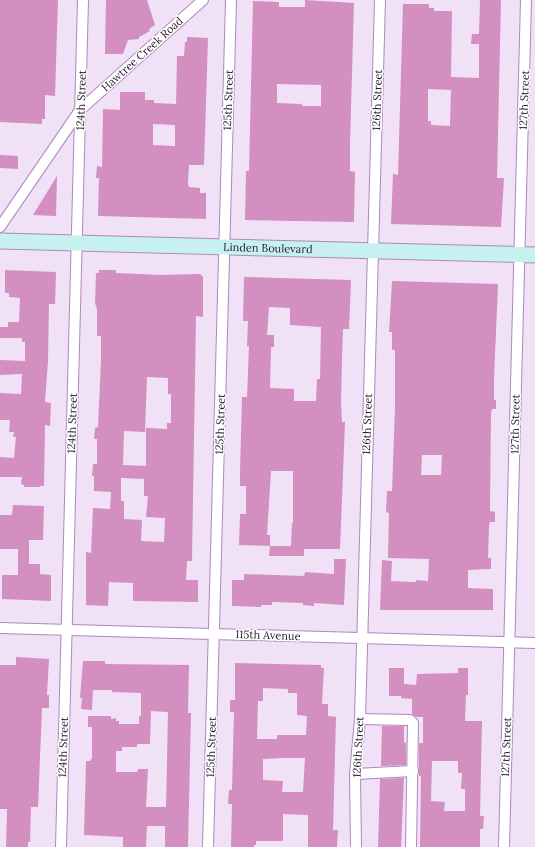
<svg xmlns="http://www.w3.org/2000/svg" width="535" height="847" viewBox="0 0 535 847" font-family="Lora,serif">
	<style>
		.building { fill: #d28fc0; fill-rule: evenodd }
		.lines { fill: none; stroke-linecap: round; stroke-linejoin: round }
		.minor-casing { stroke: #ae88bc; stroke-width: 12 }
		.secondary-casing { stroke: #ae88bc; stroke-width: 17 }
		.minor { stroke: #fff; stroke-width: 10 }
		.secondary { stroke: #c7f0f1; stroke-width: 15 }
		.labels { text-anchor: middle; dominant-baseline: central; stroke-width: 3; stroke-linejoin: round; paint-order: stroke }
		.street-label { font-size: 11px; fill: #28192d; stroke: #fff }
	</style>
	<rect width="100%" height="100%" fill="#f1e1f7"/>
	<g class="building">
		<path d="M 0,0 L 58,0 L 55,96 L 45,95 L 45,119 L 42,119 L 42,124 L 0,122 Z"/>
		<path d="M 106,0 L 147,0 L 155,25 L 149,29 L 150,31 L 139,37 L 139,39 L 128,40 L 123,54 L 105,54 Z"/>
		<path d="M 305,0 L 354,3 L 350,144 L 350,171 L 355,172 L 354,222 L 245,220 L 246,171 L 249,171 L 253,1 L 279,2 L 279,7 L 305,7 ZM 277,84 L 321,85 L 321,106 L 302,106 L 302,104 L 277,103 Z"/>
		<path d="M 480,0 L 501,0 L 497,178 L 504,178 L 501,227 L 391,224 L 393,174 L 398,175 L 403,4 L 429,4 L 429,8 L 434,8 L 434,11 L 452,11 L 451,77 L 479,78 L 479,44 L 471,44 L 472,34 L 479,34 ZM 428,89 L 451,90 L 450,126 L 431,125 L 431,121 L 428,121 Z"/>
		<path d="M 187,37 L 208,38 L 204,165 L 189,165 L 188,184 L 189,187 L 200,188 L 200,193 L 206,193 L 206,219 L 98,216 L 99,178 L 96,178 L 97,166 L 102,167 L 103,109 L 120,110 L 120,92 L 145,92 L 145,100 L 154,100 L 154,103 L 176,104 L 177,56 L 184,56 L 185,42 L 187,42 ZM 153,124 L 175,125 L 175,146 L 153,145 Z"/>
		<path d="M 0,155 L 18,156 L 18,169 L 0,168 Z"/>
		<path d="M 57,176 L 56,216 L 33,215 Z"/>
		<path d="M 5,270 L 56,272 L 55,304 L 49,304 L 48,361 L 45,402 L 51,403 L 50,426 L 45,425 L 44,486 L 40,486 L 40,487 L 24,487 L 24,485 L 21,484 L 22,477 L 0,477 L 0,457 L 14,458 L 16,437 L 13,437 L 14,432 L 9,432 L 10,420 L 0,420 L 0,393 L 21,394 L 22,374 L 0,375 L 0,360 L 25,361 L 25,342 L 22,342 L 22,338 L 0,338 L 0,327 L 8,327 L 8,322 L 19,322 L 20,298 L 9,297 L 9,293 L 5,293 Z"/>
		<path d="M 99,270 L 116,270 L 116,273 L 161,275 L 201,274 L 201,276 L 203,276 L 203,317 L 196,316 L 192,561 L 187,561 L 186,580 L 198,580 L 198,602 L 133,601 L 133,583 L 109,582 L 108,606 L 86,605 L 86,552 L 91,553 L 93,508 L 110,509 L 111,492 L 94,491 L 94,476 L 92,476 L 93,464 L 97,464 L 97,439 L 94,439 L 95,428 L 98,427 L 101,360 L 101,336 L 97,336 L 97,309 L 95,303 L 96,273 L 99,273 ZM 147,377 L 168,378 L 168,394 L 171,394 L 171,423 L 167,423 L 167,429 L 146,428 L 146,466 L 123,465 L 124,431 L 145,432 ZM 121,478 L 144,479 L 144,496 L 148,496 L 146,517 L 165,518 L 164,542 L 141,541 L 142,520 L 124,519 L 124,501 L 121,501 Z"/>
		<path d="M 244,277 L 351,280 L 349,329 L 343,329 L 342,358 L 341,402 L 342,422 L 345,422 L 340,549 L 304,549 L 304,556 L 269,556 L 270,546 L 291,546 L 292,523 L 293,523 L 293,471 L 271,471 L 267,535 L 270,535 L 270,546 L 239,545 L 240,514 L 246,514 L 246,486 L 240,486 L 240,471 L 242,397 L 247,397 L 249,346 L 247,346 L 248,321 L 243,321 ZM 269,307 L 290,308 L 290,325 L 321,327 L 320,379 L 317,379 L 316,401 L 294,401 L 294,389 L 270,388 L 271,347 L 274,347 L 274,335 L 267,335 Z"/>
		<path d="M 392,281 L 498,284 L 494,379 L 494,400 L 496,400 L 496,409 L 492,409 L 491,414 L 490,508 L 490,511 L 495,512 L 495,522 L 490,522 L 489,526 L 488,558 L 491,558 L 491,569 L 468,570 L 468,588 L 493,589 L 493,610 L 380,610 L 382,560 L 392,561 L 391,581 L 416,582 L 416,580 L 428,581 L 429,559 L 388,558 L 389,513 L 386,512 L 387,491 L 392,491 L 395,407 L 395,350 L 392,350 L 392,332 L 389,332 ZM 422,455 L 442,455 L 441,475 L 421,475 Z"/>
		<path d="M 13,505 L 44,506 L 43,540 L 29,540 L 29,564 L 40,564 L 40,574 L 51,575 L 51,601 L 2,599 L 2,575 L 18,575 L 18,549 L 0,549 L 0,515 L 12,515 Z"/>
		<path d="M 334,559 L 346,559 L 344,605 L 314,603 L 314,606 L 303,605 L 303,603 L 272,602 L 272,605 L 261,605 L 261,607 L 232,606 L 232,580 L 244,580 L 244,574 L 304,576 L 305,572 L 334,574 Z"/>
		<path d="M 16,657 L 49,659 L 47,695 L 49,695 L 49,708 L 42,708 L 38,807 L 31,807 L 30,842 L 28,842 L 28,847 L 6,847 L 7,809 L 0,809 L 0,665 L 16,665 Z"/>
		<path d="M 83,661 L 105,661 L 105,664 L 189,665 L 188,713 L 191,713 L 188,847 L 165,847 L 165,826 L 147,826 L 146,847 L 123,847 L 123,837 L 84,835 L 86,761 L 90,761 L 92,758 L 92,727 L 88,727 L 88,716 L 111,716 L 111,719 L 116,718 L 116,721 L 119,721 L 119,724 L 139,724 L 139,716 L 141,716 L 141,693 L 112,692 L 112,690 L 93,690 L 92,710 L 81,709 L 82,698 L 80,698 ZM 151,711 L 168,712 L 166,807 L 146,807 L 148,769 L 138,769 L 137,772 L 116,772 L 116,751 L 122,751 L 122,747 L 137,747 L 137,744 L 150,744 Z"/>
		<path d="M 235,663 L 321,665 L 321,668 L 324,668 L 322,704 L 328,704 L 328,716 L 336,717 L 333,830 L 338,830 L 337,847 L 308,847 L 308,815 L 283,814 L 283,841 L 256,841 L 256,845 L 254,845 L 254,847 L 231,847 L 232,804 L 228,804 L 229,790 L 232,790 L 234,712 L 230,712 L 230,700 L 235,700 ZM 263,688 L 288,689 L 288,693 L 297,693 L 297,715 L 307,716 L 306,735 L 277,735 L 277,739 L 257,739 L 258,701 L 263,701 ZM 284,758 L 305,758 L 303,792 L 282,792 L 283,781 L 263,780 L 263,759 Z"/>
		<path d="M 389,668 L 404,668 L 404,684 L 416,685 L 417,674 L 458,673 L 458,668 L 468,668 L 468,695 L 466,695 L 465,721 L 482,721 L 480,816 L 484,816 L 483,829 L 480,829 L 480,847 L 420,847 L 421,776 L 419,776 L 419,743 L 423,743 L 423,717 L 416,717 L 412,714 L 412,699 L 401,698 L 401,696 L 389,696 ZM 432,761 L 458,761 L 458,773 L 462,773 L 461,789 L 465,789 L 465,811 L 444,811 L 445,802 L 431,801 Z"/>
		<path d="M 382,726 L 404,726 L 404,742 L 406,743 L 406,765 L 381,766 Z"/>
		<path d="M 404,778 L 401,847 L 378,847 L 380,779 Z"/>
	</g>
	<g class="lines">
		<g class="minor-casing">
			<g id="minor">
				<path d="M 0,227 L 80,110 L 203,0"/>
				<path d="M 0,628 L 535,643"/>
				<path d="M 360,719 L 410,720 L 413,723 L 411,847"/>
				<path d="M 355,774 L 413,771"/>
				<path d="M 61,847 L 83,0"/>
				<path d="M 208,847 L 231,0"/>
				<path d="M 356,847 L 355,774 L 360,719 L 380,0"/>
				<path d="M 504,847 L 526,0"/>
			</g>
		</g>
		<g class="secondary-casing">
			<g id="secondary">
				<path id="s1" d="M 0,241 L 535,255"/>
			</g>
		</g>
		<use href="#minor" class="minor"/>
		<use href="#secondary" class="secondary"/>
	</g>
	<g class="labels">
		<g class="street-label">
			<text transform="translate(142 54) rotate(-42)">Hawtree Creek Road</text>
			<text transform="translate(81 100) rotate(-88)">124th Street</text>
			<text transform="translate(228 100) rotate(-88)">125th Street</text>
			<text transform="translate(377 100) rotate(-88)">126th Street</text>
			<text transform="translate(524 100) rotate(-88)">127th Street</text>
			<text stroke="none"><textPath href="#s1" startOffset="268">Linden Boulevard</textPath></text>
			<text transform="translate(72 423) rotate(-88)">124th Street</text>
			<text transform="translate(220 424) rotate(-88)">125th Street</text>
			<text transform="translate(367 424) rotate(-88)">126th Street</text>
			<text transform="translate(515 424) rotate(-89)">127th Street</text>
			<text transform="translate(268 635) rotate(2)">115th Avenue</text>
			<text transform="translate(63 747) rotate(-88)">124th Street</text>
			<text transform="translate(211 747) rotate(-88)">125th Street</text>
			<text transform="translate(358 747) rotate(-87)">126th Street</text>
			<text transform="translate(506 747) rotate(-88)">127th Street</text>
		</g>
	</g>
</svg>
